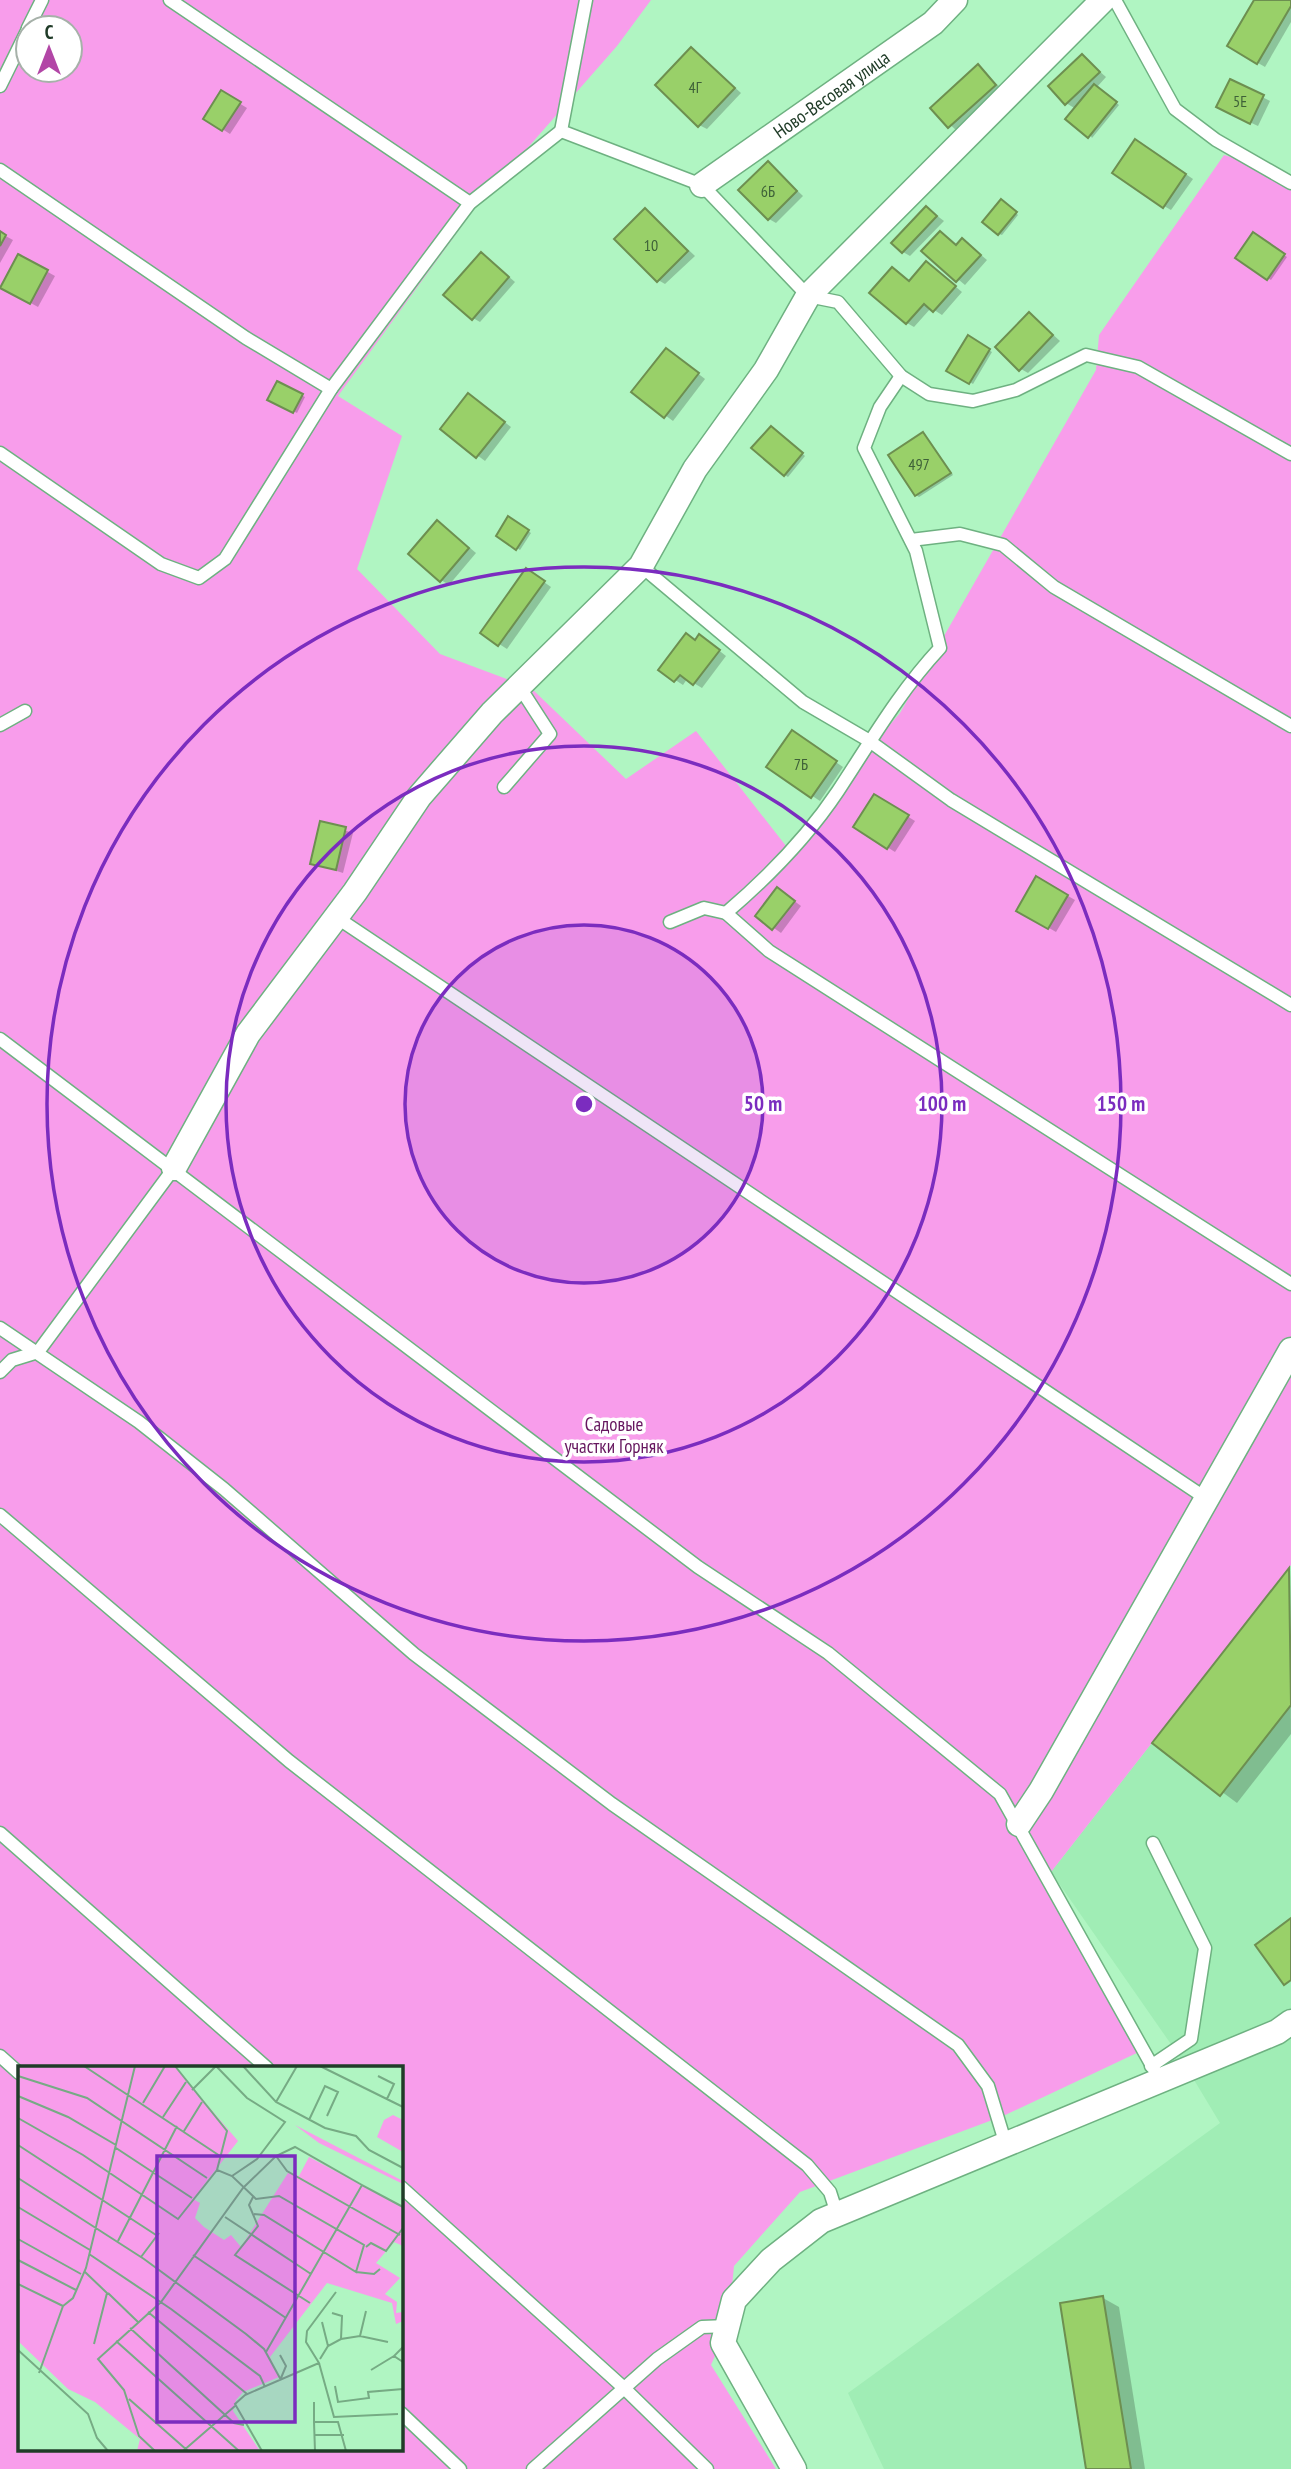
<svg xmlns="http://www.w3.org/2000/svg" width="1291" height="2469" viewBox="0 0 1291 2469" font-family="'PT Sans Narrow',sans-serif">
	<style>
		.built { fill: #a0edb5 }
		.green { fill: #f89deb; fill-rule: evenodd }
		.shadow { fill: #0003 }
		.building { fill: #99d069; stroke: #6d8f50; stroke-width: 2 }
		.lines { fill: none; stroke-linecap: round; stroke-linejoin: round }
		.service-casing { stroke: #6eb181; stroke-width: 15 }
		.minor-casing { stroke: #6eb181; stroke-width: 27 }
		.service { stroke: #fff; stroke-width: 12 }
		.minor { stroke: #fff; stroke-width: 24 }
		.ring { fill: none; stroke: #7b2cbf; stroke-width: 3.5 }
		.labels { text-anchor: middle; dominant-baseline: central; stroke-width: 7; stroke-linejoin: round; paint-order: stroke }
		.number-label { font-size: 16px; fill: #3e6138 }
		.street-label { font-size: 19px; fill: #203c28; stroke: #fff }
		.park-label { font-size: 19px; fill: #66175f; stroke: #fff }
		.inset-road { fill: none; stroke: #76ab84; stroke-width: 2 }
		.view { fill: #7b2cbf; fill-opacity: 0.15; stroke: #7b2cbf; stroke-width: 3.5 }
		.inset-edge { fill: none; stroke: #203c28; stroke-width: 3.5 }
		.centre { fill: #7b2cbf; stroke: #fff; stroke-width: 3.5 }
		.ring-label { font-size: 21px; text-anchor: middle; font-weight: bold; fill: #7b2cbf; stroke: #fff; stroke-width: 7; stroke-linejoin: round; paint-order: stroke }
	</style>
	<rect width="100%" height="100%" fill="#b0f5c2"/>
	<path class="built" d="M 1291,1565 L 1291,2469 L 884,2469 L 848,2393 L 1220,2123 L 1182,2060 L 1051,1872 Z"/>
	<path class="green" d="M 0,0 L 651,0 L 617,46 L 475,208 L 338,396 L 402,436 L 357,569 L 440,654 L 531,688 L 626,779 L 696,731 L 786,846 L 900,713 L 1096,370 L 1099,335 L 1224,155 L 1291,175 L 1291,1565 L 1051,1872 L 1141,2051 L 1003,2116 L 800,2192 L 734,2266 L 728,2326 L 711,2365 L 776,2469 L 0,2469 ZM 28,28 L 70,28 L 70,70 L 28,70 ZM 19,2068 L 401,2068 L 401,2450 L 19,2450 Z"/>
	<g class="shadow">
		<path d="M 1256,0 L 1291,0 L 1291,22 L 1265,67 L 1229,46 Z"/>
		<path d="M 692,49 L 741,93 L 707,129 L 699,125 Z"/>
		<path d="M 1082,56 L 1106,77 L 1097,87 L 1119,105 L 1092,138 L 1076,109 L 1066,103 Z"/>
		<path d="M 978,67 L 1003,90 L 957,131 L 932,108 Z"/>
		<path d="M 1231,81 L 1270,101 L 1258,126 L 1226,111 Z"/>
		<path d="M 221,92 L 247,108 L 230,134 L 205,118 Z"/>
		<path d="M 1143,145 L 1193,179 L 1171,210 L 1164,206 Z"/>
		<path d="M 768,163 L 803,196 L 776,223 L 769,219 Z"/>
		<path d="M 1004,203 L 1018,215 L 1002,235 L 999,234 Z"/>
		<path d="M 927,208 L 944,221 L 910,256 L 903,252 Z"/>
		<path d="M 646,210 L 695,256 L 665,284 L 658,280 Z"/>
		<path d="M 0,233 L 13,240 L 0,263 Z"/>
		<path d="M 940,233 L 957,246 L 969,245 L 987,260 L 965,285 L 924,251 Z"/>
		<path d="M 1253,234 L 1287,257 L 1271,280 L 1237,258 Z"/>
		<path d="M 19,256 L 55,276 L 38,307 L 2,287 Z"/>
		<path d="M 488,259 L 515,282 L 480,322 L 473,318 Z"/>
		<path d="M 927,263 L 962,292 L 942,315 L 931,308 L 914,327 L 907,323 L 910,282 Z"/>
		<path d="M 1030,314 L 1060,341 L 1028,373 L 1021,369 Z"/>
		<path d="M 968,338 L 992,352 L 973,384 L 949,370 Z"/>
		<path d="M 673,354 L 705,379 L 673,421 L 634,392 Z"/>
		<path d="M 278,383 L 305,397 L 297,413 L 270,399 Z"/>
		<path d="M 476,400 L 511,427 L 485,461 L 442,429 Z"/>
		<path d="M 774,430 L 805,456 L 788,477 L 785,475 Z"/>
		<path d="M 923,434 L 953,475 L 919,497 L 916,495 Z"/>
		<path d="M 509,518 L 531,533 L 520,550 L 498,535 Z"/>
		<path d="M 445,527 L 476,553 L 449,585 L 441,580 Z"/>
		<path d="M 534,575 L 551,587 L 507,649 L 482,633 Z"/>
		<path d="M 707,641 L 726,656 L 702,688 L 687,679 L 683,685 L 660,670 L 696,642 Z"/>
		<path d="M 799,737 L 843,767 L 820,801 L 769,767 Z"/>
		<path d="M 875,796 L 915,821 L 895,852 L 855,827 Z"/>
		<path d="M 321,823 L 353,833 L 343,873 L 312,863 Z"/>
		<path d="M 1037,878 L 1075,900 L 1056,932 L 1018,910 Z"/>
		<path d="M 785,894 L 801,906 L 781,933 L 757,916 Z"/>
		<path d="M 1290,1570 L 1291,1734 L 1237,1803 L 1155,1742 Z"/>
		<path d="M 1103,2298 L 1119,2307 L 1145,2469 L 1088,2469 Z"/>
	</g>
	<g class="building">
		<path d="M 1254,0 L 1291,0 L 1291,6 L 1257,64 L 1227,46 Z"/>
		<path d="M 691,47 L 735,88 L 698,127 L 655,85 Z"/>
		<path d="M 1082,54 L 1100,72 L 1065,105 L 1048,86 Z"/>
		<path d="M 978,64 L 996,85 L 948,128 L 930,108 Z"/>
		<path d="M 1230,79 L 1264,95 L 1250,124 L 1216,107 Z"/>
		<path d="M 1094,84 L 1117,102 L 1088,138 L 1065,119 Z"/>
		<path d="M 221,90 L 241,102 L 222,131 L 203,119 Z"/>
		<path d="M 1135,139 L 1186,174 L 1163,208 L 1112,173 Z"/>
		<path d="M 768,161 L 797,191 L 768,220 L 738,190 Z"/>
		<path d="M 1001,199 L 1017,212 L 998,235 L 982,222 Z"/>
		<path d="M 926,206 L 937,216 L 902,253 L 891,243 Z"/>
		<path d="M 645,208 L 688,251 L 657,282 L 614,239 Z"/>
		<path d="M 0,231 L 6,235 L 0,246 Z"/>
		<path d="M 940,231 L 956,245 L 962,238 L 981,255 L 956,282 L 921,251 Z"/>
		<path d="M 1253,232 L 1285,254 L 1267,280 L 1235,258 Z"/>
		<path d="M 481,252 L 509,277 L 472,320 L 443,295 Z"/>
		<path d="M 18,254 L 48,270 L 30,304 L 0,288 Z"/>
		<path d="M 926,261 L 956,286 L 933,312 L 924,304 L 906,324 L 869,293 L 892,267 L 909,281 Z"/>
		<path d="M 1029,312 L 1053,335 L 1019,371 L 995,347 Z"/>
		<path d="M 968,335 L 990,349 L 969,384 L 946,371 Z"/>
		<path d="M 666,348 L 699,373 L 664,418 L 631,392 Z"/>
		<path d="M 277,381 L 303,394 L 293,413 L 267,400 Z"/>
		<path d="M 468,393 L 505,422 L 476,458 L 440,429 Z"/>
		<path d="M 771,426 L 803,453 L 784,476 L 751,448 Z"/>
		<path d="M 923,432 L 951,473 L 915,496 L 888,455 Z"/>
		<path d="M 508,516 L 529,530 L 516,550 L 496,536 Z"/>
		<path d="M 437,520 L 469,548 L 440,582 L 408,554 Z"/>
		<path d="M 526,568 L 545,581 L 498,646 L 480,633 Z"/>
		<path d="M 686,633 L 695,640 L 699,634 L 720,650 L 693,685 L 680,675 L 674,682 L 658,670 Z"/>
		<path d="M 792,730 L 837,761 L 811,798 L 766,767 Z"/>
		<path d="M 874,794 L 909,815 L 887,849 L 853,827 Z"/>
		<path d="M 320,821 L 346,827 L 336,870 L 310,864 Z"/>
		<path d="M 1036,876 L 1068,895 L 1048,929 L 1016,911 Z"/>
		<path d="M 777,887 L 795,901 L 772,930 L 755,916 Z"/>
		<path d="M 1289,1568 L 1291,1705 L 1220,1796 L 1152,1743 Z"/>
		<path d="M 1291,1918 L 1291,1980 L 1284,1985 L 1255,1945 Z"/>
		<path d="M 1103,2296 L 1131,2469 L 1086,2469 L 1060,2303 Z"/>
	</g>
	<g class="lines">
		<g class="service-casing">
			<g id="service">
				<path d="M 170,0 L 470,203"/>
				<path d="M 586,0 L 561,131 L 702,185 L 808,296 L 838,302 L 901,376 L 929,394 L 973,401 L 1016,390 L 1086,355 L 1138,367 L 1291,454"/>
				<path d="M 1115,0 L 1175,109 L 1216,140 L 1291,183"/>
				<path d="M 28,28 L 42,0"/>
				<path d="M 0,86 L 28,29"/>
				<path d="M 0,170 L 246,338 L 331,389"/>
				<path d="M 901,376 L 880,407 L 864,448 L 916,551 L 940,648 C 899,692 871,741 838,791 C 808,836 767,878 726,913 L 769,951 L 1291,1284"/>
				<path d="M 0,453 L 161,564 L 199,578 L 225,559 L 331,389 L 470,203 L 561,131"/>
				<path d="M 911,540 L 960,534 L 1003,545 L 1054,587 L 1291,726"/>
				<path d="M 641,566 L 803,702 L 868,740 L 951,800 L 1291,1005"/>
				<path d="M 0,725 L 25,711"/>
				<path d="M 504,787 L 550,734 L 519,686"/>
				<path d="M 336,917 L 1207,1499"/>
				<path d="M 670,922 L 704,908 L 726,913"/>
				<path d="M 0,1039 L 698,1567 L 828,1653 L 1000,1794 L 1160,2080"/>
				<path d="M 0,1328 L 139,1422 L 224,1489 L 414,1654 L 612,1804 L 958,2045 L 988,2086 L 1006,2145"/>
				<path d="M 0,1372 L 12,1360 L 38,1352 L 174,1168"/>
				<path d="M 0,1515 L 289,1761 L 807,2165 L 830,2192 L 837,2214"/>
				<path d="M 0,1833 L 267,2068"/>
				<path d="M 0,2056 L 19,2073"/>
				<path d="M 1151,2066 L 1191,2039 L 1205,1948 L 1153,1843"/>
				<path d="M 401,2187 L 624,2388 L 707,2469"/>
				<path d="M 401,2413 L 460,2469"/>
				<path d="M 533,2469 L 657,2359 L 702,2327 L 728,2326"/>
			</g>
		</g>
		<g class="minor-casing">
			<g id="minor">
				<path id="s1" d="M 702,185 L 933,23 L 955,0"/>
				<path d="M 174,1168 L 248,1034 L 355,892 L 419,797 L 492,713 L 641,566 L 695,469 L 766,370 L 808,296 L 1103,0"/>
				<path d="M 1019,1824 L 1041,1791 L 1291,1350"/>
				<path d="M 794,2469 L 723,2343 L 734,2300 L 771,2260 L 821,2221 L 1277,2032 L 1291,2022"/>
			</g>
		</g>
		<use href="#service" class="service"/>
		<use href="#minor" class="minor"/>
	</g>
	<circle cx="584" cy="1104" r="179" fill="#7b2cbf" fill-opacity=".12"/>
	<g class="ring">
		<circle cx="584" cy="1104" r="179"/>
		<circle cx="584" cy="1104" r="358"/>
		<circle cx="584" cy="1104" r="537"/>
	</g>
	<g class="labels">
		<g class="number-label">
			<text x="695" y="87">4Г</text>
			<text x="1240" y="101">5Е</text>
			<text x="768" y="191">6Б</text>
			<text x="651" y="245">10</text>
			<text x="919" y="464">497</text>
			<text x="801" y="764">7Б</text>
		</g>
		<g class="street-label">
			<text stroke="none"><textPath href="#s1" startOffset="158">Ново-Весовая улица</textPath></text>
		</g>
		<g class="park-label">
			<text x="614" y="1424">Садовые<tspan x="614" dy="22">участки Горняк</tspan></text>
		</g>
	</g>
	<g transform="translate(18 2066)">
		<rect width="385" height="385" fill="#b0f5c2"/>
		<path d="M 0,0 L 156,0 L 220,75 L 175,133 L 182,137 L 177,152 L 186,161 L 206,174 L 213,169 L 223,181 L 270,107 L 281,110 L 291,91 L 385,141 L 385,180 L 376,176 L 358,197 L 382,212 L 367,228 L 379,236 L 378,247 L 385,246 L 385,255 L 378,258 L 374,237 L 309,217 L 252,291 L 261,311 L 225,326 L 218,334 L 215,345 L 242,385 L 119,385 L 122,373 L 77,336 L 50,323 L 0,275 ZM 375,49 L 385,54 L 385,86 L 359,71 L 366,54 ZM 277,59 L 385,115 L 385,118 L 301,77 Z" fill="#f89deb"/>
		<path class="inset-road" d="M 66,0 L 202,90M 157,0 L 209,65 L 199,104 L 214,110 L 238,133 L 261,130 L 346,179 L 338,206 L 246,149 L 236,148M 225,0 L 258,36 L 307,62 L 338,70 L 351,84 L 385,102M 302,0 L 385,41M 0,10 L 69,32 L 189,112M 360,10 L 376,18 L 369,33M 174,24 L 198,0 L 229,32 L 267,56 L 239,93 L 214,110M 0,30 L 50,51 L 98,79M 258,36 L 279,0M 125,37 L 147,0M 145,51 L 168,16M 0,52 L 65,89 L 160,153 L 199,104M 291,54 L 307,20 L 320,26 L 309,50M 166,65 L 184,36M 0,79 L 138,169M 98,82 L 174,132M 258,90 L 269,105 L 382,169M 0,112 L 126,193 L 228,268 L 246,283 L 263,314M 235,131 L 231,139 L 240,160 L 217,189 L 292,237M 0,141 L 72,184M 207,151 L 293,208M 0,173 L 63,208M 100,175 L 159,60M 348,181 L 353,177 L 368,185 L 385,162M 71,188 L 153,243 L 242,310 L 247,321M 175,189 L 268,252M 123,191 L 141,167M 0,194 L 58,224M 67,206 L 89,227 L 76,278M 338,206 L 356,208 L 362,203M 0,218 L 45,240M 90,227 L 120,256M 130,246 L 229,328M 314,247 L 324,250 L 323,273M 304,256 L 310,280M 112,262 L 216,357 L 226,359M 342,270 L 348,245M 98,275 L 221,385M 385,281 L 376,290 L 385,296M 0,284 L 70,348 L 79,372 L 90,385M 248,286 L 344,119 L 385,141M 262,289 L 268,300 L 263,312M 302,293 L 310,280 L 323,273 L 342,270 L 370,276M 301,297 L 316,351 L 380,348M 353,304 L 376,290M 21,307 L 45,240 L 55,232 L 68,202 L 117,0M 317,320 L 320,336 L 351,332 L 350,326 L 385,323M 111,333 L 170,385M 296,336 L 296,356 L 320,356 L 328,385M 296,356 L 297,385M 296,369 L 326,369M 137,385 L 121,370 L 106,324 L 80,293 L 143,236 L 225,122 L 258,90 L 277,81 L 344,119M 165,385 L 217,340M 244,385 L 217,338 L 227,329 L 301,297 L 288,276 L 289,265 L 318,226"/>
		<path class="view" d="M 139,90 L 277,90 L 277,356 L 139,356 Z"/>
		<rect width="385" height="385" class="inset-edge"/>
	</g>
	<circle cx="584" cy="1104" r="10" class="centre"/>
	<g class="ring-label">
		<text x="763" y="1111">50 m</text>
		<text x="942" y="1111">100 m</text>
		<text x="1121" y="1111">150 m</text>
	</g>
	<g transform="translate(49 49)"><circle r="33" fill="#ffffff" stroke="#a6b1a9" stroke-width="2"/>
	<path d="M0-5L12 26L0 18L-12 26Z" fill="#b246a6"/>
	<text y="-10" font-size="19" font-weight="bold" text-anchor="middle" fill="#203c28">С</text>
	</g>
</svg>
